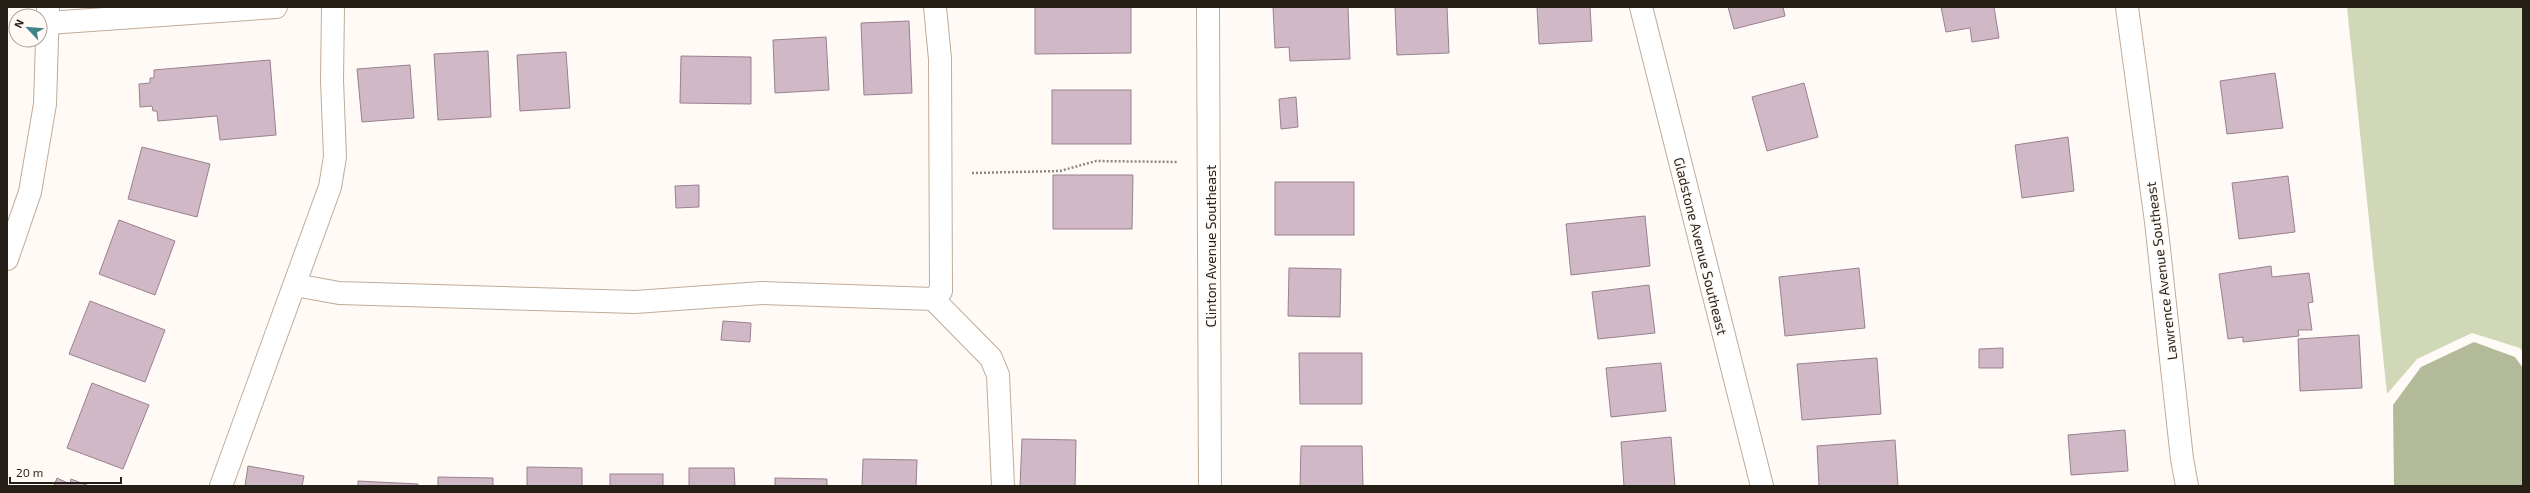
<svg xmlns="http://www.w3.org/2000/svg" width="2530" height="493" viewBox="0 0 2530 493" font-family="'Exo 2',sans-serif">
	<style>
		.green { fill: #d0d8b7 }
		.forest { fill: #b2ba99 }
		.building { fill: #d1b8c7; stroke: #99818f }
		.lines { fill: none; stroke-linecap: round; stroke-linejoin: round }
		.minor-casing { stroke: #c0ac99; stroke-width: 24 }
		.path { stroke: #8f8983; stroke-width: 2.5; stroke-dasharray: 2 2; stroke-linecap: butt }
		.minor { stroke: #fff; stroke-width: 22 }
		.labels { text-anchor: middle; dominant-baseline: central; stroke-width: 3; stroke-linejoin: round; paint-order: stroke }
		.street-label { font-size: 14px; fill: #261f18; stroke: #fffaf6 }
	</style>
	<rect width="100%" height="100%" fill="#fffaf6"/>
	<path class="green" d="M 2347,7 L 2523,7 L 2523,353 L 2520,348 L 2472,333 L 2417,359 L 2387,394 Z"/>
	<path class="forest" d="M 2474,342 L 2515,357 L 2523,368 L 2523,486 L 2394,486 L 2393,405 L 2421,367 Z"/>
	<g class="building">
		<path d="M 1035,7 L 1131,7 L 1131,53 L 1035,54 Z"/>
		<path d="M 1273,7 L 1348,7 L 1350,59 L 1290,61 L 1289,47 L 1275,48 Z"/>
		<path d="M 1395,7 L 1447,7 L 1449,53 L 1397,55 Z"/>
		<path d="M 1537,7 L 1590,7 L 1592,41 L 1539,44 Z"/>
		<path d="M 1728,7 L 1783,7 L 1785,16 L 1734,29 Z"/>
		<path d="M 1941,7 L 1994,7 L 1999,38 L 1972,42 L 1970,28 L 1946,32 Z"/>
		<path d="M 909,21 L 912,93 L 864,95 L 861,23 Z"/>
		<path d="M 826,37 L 829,90 L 775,93 L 773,40 Z"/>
		<path d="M 488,51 L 491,117 L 438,120 L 434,54 Z"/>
		<path d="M 566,52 L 570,108 L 520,111 L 517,55 Z"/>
		<path d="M 681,56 L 751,57 L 751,104 L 680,103 Z"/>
		<path d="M 270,60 L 276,135 L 220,140 L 217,116 L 158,121 L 157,111 L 153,111 L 152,106 L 140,107 L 139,84 L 150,83 L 150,78 L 154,78 L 154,70 Z"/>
		<path d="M 410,65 L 414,118 L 362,122 L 357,69 Z"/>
		<path d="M 2275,73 L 2283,128 L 2227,134 L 2220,81 Z"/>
		<path d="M 1804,83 L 1818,137 L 1767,151 L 1752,97 Z"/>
		<rect x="1052" y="90" width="79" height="54"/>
		<path d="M 1296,97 L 1298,127 L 1281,129 L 1279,99 Z"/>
		<path d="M 2068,137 L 2074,191 L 2022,198 L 2015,145 Z"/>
		<path d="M 142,147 L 210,164 L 197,217 L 128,199 Z"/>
		<path d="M 1053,175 L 1133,175 L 1132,229 L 1053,229 Z"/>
		<path d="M 2288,176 L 2295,232 L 2239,239 L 2232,183 Z"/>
		<rect x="1275" y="182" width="79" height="53"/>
		<path d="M 699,185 L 699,207 L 676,208 L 675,186 Z"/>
		<path d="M 1645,216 L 1650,266 L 1571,275 L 1566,224 Z"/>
		<path d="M 119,220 L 175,241 L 155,295 L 99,274 Z"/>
		<path d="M 2271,266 L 2272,277 L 2309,273 L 2313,302 L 2308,303 L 2312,330 L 2298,330 L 2299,336 L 2243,342 L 2243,337 L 2228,339 L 2219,274 Z"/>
		<path d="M 1289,268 L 1341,269 L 1340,317 L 1288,316 Z"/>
		<path d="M 1859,268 L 1865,328 L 1785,336 L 1779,277 Z"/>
		<path d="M 1649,285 L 1655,333 L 1598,339 L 1592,292 Z"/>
		<path d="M 90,301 L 165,330 L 145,382 L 69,354 Z"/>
		<path d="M 723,321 L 751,323 L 750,342 L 721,340 Z"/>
		<path d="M 2359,335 L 2362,388 L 2300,391 L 2298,339 Z"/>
		<path d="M 2003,348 L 2003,368 L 1979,368 L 1979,349 Z"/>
		<path d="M 1299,353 L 1362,353 L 1362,404 L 1300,404 Z"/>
		<path d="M 1877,358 L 1881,414 L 1802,420 L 1797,364 Z"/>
		<path d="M 1661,363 L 1666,411 L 1611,417 L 1606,368 Z"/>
		<path d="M 92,383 L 149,405 L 123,469 L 67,448 Z"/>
		<path d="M 2125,430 L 2128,471 L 2071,475 L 2068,435 Z"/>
		<path d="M 1671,437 L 1675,486 L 1624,486 L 1621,442 Z"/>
		<path d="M 1022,439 L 1076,440 L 1075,486 L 1020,486 Z"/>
		<path d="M 1895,440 L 1898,486 L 1819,486 L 1817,446 Z"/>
		<path d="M 1301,446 L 1362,446 L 1363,486 L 1300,486 Z"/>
		<path d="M 863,459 L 917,460 L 916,486 L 862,486 Z"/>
		<path d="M 248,466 L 304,476 L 302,486 L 245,486 Z"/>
		<path d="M 527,467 L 582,468 L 582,486 L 527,486 Z"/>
		<path d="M 689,468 L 734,468 L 735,486 L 689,486 Z"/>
		<rect x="610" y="474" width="53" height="12"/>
		<path d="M 438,477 L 493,478 L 493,486 L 438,486 Z"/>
		<path d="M 57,478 L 70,484 L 71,479 L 89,486 L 54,486 Z"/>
		<path d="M 775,478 L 827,479 L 827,486 L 775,486 Z"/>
		<path d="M 358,481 L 418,484 L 418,486 L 358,486 Z"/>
	</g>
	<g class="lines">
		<g class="minor-casing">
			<g id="minor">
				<path d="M 1208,7 L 1210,486"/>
				<path d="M 1641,7 L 1762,486"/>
				<path d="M 2127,7 L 2156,222 L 2182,459 L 2187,486"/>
				<path d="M 48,23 L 276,7"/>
				<path d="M 7,259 L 30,192 L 45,104 L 48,7"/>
				<path d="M 295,285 L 339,293 L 635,302 L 762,293 L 933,299 L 941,291 L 940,59 L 935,7"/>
				<path d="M 933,299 L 991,358 L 998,375 L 1003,486"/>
				<path d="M 221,486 L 330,187 L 335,157 L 332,80 L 333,7"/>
			</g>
		</g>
		<path class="path" d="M 972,173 L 1060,171 L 1096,161 L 1177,162"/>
		<use href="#minor" class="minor"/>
	</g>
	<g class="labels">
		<g class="street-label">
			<text transform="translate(1210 246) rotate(-90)">Clinton Avenue Southeast</text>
			<text transform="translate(1701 246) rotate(76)">Gladstone Avenue Southeast</text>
			<text transform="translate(2161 271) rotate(-97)">Lawrence Avenue Southeast</text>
		</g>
	</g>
	<rect width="2530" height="493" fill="none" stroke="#261f18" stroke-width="16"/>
	<g transform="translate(28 28) rotate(296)"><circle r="19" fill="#fffaf6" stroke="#a8a29d"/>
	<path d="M0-3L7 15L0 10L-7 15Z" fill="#3d8588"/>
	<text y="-6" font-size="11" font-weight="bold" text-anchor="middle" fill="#261f18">N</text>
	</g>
	<path d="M10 477v6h111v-6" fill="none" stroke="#261f18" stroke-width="2"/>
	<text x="16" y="477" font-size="12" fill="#261f18" stroke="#fffaf6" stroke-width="3" paint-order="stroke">20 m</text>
</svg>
